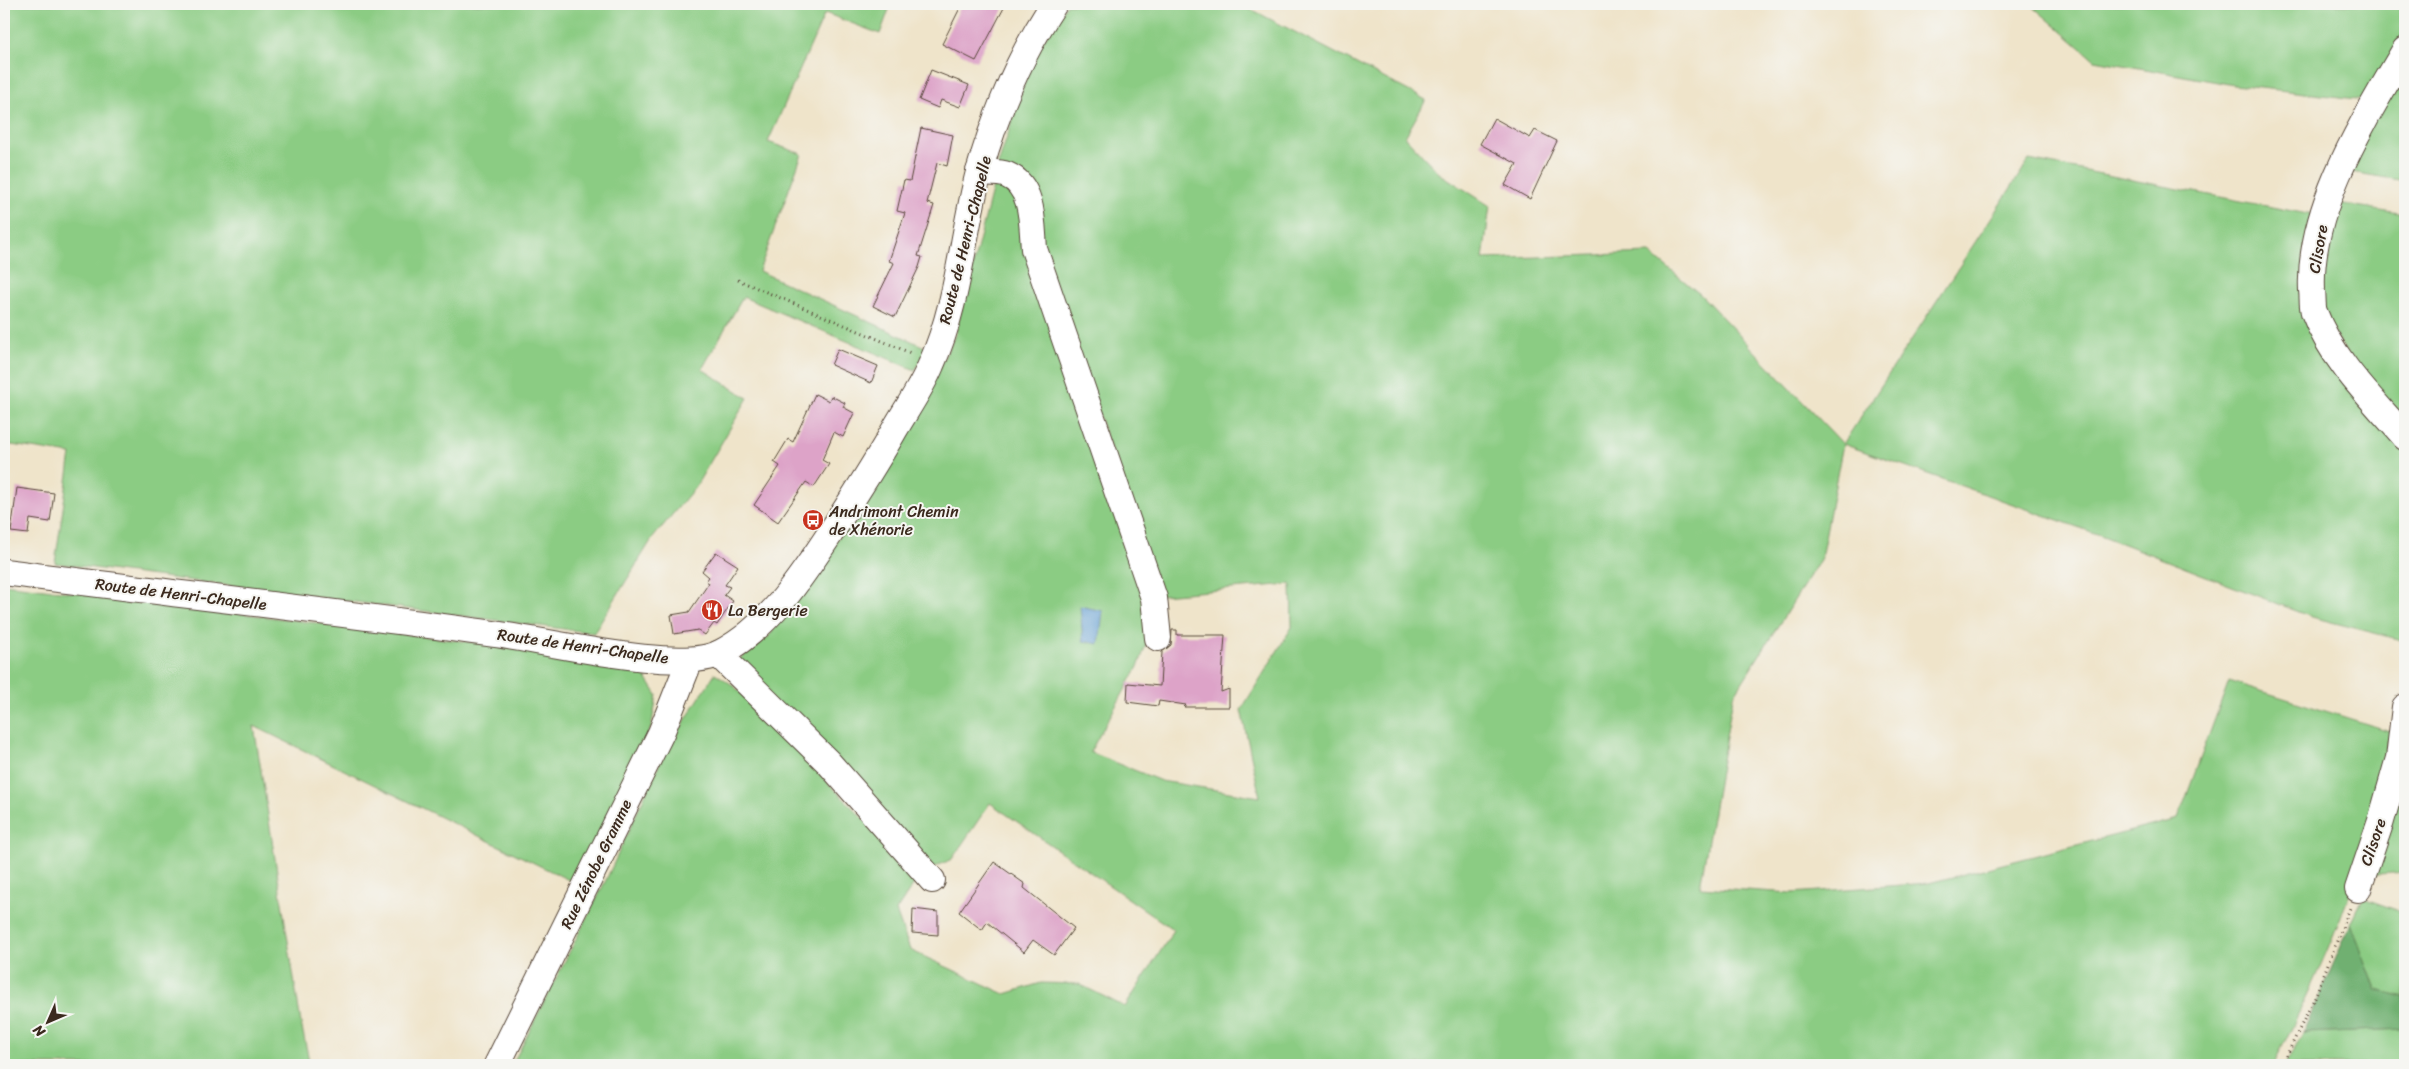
<svg xmlns="http://www.w3.org/2000/svg" width="2409" height="1069" viewBox="0 0 2409 1069" font-family="Sriracha,sans-serif">
	<style>
		.green { fill: #8bcc83; stroke: #637b50 }
		.forest { fill: #70b071; stroke: #566d48 }
		.water { fill: #639fd3; stroke: #4f6478 }
		.building { fill: #dda3c8 }
		.lines { fill: none; stroke-linecap: round; stroke-linejoin: round }
		.minor-casing { stroke: #564638; stroke-width: 28 }
		.path { stroke: #564638; stroke-width: 3; stroke-dasharray: 1 4; stroke-linecap: butt }
		.minor { stroke: #fff; stroke-width: 26 }
		.labels { text-anchor: middle; dominant-baseline: central; stroke-width: 4; stroke-linejoin: round; paint-order: stroke }
		.street-label { font-size: 16px; fill: #3b2a1e; stroke: #f6f6f2 }
		.poi-label { font-size: 16px; fill: #3b2a1e; stroke: #f6f6f2; text-anchor: start }
	</style>
	<rect width="100%" height="100%" fill="#f6f6f2"/>
	<filter id="ink" filterUnits="userSpaceOnUse"><feTurbulence type="fractalNoise" baseFrequency=".02" numOctaves="2"/><feDisplacementMap in="SourceGraphic" scale="10" xChannelSelector="R" yChannelSelector="G"/><feConvolveMatrix kernelMatrix="1 2 1 2 8 2 1 2 1" color-interpolation-filters="sRGB"/></filter>
	<filter id="wash" filterUnits="userSpaceOnUse"><feTurbulence type="fractalNoise" baseFrequency=".0096" numOctaves="4" result="noise"/><feDisplacementMap in="SourceGraphic" scale="20" xChannelSelector="R" yChannelSelector="G"/><feGaussianBlur stdDeviation="1.12" result="paint"/><feColorMatrix in="noise" values="0 0 0 0 0 0 0 0 0 0 0 0 0 0 0 0 0 1.4 0 .05"/><feComposite in="paint" operator="in"/></filter>
	<g filter="url(#wash)">
		<rect width="100%" height="100%" fill="#efe4ca"/>
		<g class="green">
			<path d="M 4,4 L 891,4 L 880,34 L 825,13 L 768,142 L 802,154 L 759,271 L 927,348 L 915,370 L 743,297 L 702,369 L 748,398 L 696,486 L 652,539 L 594,633 L 55,563 L 71,454 L 5,444 L 4,461 Z"/>
			<path d="M 1067,4 L 1241,4 L 1426,100 L 1405,137 L 1439,173 L 1490,206 L 1483,259 L 1650,253 L 1701,295 L 1843,444 L 2029,160 L 2313,215 L 2304,254 L 2304,301 L 2328,361 L 2405,453 L 2405,641 L 2312,617 L 2103,536 L 1843,444 L 1821,558 L 1733,697 L 1700,887 L 1792,893 L 1929,883 L 2178,819 L 2229,681 L 2396,733 C 2373,849 2327,960 2273,1065 L 512,1065 L 606,880 L 664,754 L 715,673 L 734,686 L 919,876 L 896,911 L 910,950 L 1005,994 L 1041,983 L 1079,984 L 1125,1007 L 1174,930 L 990,803 L 952,859 L 933,868 L 733,664 L 769,636 L 826,556 L 914,421 L 955,335 L 995,179 L 1012,184 L 1022,202 L 1027,244 L 1148,597 L 1153,623 L 1139,665 L 1090,752 L 1161,781 L 1260,797 L 1241,710 L 1292,627 L 1291,584 L 1161,595 L 1040,245 L 1032,193 L 1023,176 L 997,168 L 1033,56 Z"/>
			<path d="M 2030,4 L 2405,4 L 2405,41 L 2366,100 L 2234,85 L 2095,60 Z"/>
			<path d="M 2405,58 L 2405,181 L 2345,171 Z"/>
			<path d="M 2332,202 L 2405,214 L 2405,426 L 2360,375 L 2319,309 Z"/>
			<path d="M 4,584 L 549,652 L 643,673 L 657,695 L 651,728 L 577,884 L 254,726 L 301,1023 L 310,1065 L 4,1065 Z"/>
			<path d="M 2405,758 L 2405,872 L 2367,875 Z"/>
			<path d="M 2363,898 L 2405,913 L 2405,997 L 2376,990 L 2351,923 Z"/>
			<path d="M 2405,1029 L 2405,1065 L 2285,1065 L 2303,1033 Z"/>
		</g>
		<path class="forest" d="M 2351,923 L 2376,990 L 2405,997 L 2405,1029 L 2303,1033 Z"/>
		<path class="water" d="M 1080,606 L 1103,611 L 1099,644 L 1083,641 Z"/>
		<g id="blocks">
			<g class="building">
				<path d="M 962,4 L 1006,4 L 976,61 L 942,44 Z"/>
				<path d="M 931,70 L 969,85 L 960,107 L 941,100 L 938,108 L 919,100 Z"/>
				<path d="M 1494,118 L 1530,138 L 1535,130 L 1557,141 L 1530,199 L 1505,185 L 1517,164 L 1480,144 Z"/>
				<path d="M 921,128 L 953,135 L 947,166 L 937,163 L 927,203 L 934,205 L 918,256 L 922,257 L 919,267 L 895,317 L 873,306 L 894,263 L 889,261 L 905,213 L 897,211 L 904,180 L 910,181 Z"/>
				<path d="M 838,349 L 878,366 L 871,383 L 831,365 Z"/>
				<path d="M 815,394 L 829,401 L 831,396 L 845,403 L 843,407 L 854,413 L 843,437 L 834,432 L 822,460 L 829,464 L 814,487 L 806,482 L 778,522 L 754,505 L 780,466 L 774,462 L 788,439 L 793,442 Z"/>
				<path d="M 17,488 L 54,493 L 50,522 L 30,519 L 28,534 L 11,532 Z"/>
				<path d="M 716,552 L 738,566 L 725,585 L 730,587 L 724,595 L 733,601 L 717,625 L 714,623 L 705,635 L 698,630 L 674,634 L 671,615 L 689,612 L 709,583 L 706,581 L 709,577 L 702,571 Z"/>
				<path d="M 1172,630 L 1177,630 L 1177,635 L 1225,635 L 1221,692 L 1229,689 L 1229,707 L 1184,707 L 1186,705 L 1159,701 L 1158,706 L 1127,702 L 1128,683 L 1160,686 L 1162,652 L 1171,645 Z"/>
				<path d="M 994,862 L 1025,884 L 1024,888 L 1074,928 L 1054,955 L 1033,940 L 1024,952 L 987,922 L 982,930 L 959,912 Z"/>
				<path d="M 913,909 L 938,912 L 938,935 L 912,933 Z"/>
			</g>
		</g>
	</g>
	<g filter="url(#ink)">
		<use href="#blocks" fill-opacity="0" stroke="#564638" stroke-width="1"/>
		<g class="lines">
			<g class="minor-casing">
				<g id="minor">
					<path d="M 2405,50 C 2365,119 2308,207 2312,290 C 2313,297 2312,306 2314,312 C 2332,360 2372,399 2405,437"/>
					<path d="M 979,172 C 988,173 999,172 1007,175 C 1034,186 1032,225 1034,249 L 1154,598 L 1158,638"/>
					<path d="M 4,572 C 167,593 331,611 494,634 C 544,640 679,674 720,653 C 771,627 807,569 837,523 C 857,492 877,461 895,429 C 907,408 922,387 931,365 C 959,303 962,236 979,172 C 996,112 1020,55 1054,4"/>
					<path d="M 718,654 L 828,762 L 932,880"/>
					<path d="M 2358,889 L 2381,821 L 2399,758 L 2405,707"/>
					<path d="M 497,1065 L 661,733 L 690,660"/>
				</g>
			</g>
			<g class="path">
				<path d="M 738,280 L 913,354"/>
				<path d="M 2282,1065 L 2315,997 L 2350,908"/>
			</g>
			<use href="#minor" class="minor"/>
		</g>
	</g>
	<defs>
		<g id="bus-disc" transform="scale(1.125)"><circle r="9.5" fill="#c8321e" stroke="#f6f6f2"/><path d="M-5-6H5V4H4V6H2V4H-2V6H-4V4H-5ZM-3.5-4V0h7V-4ZM-3.5 1.2v1.5H-2V1.2ZM2 1.2v1.5H3.5V1.2Z" fill="#fff"/></g>
		<g id="restaurant-disc" transform="scale(1.125)"><circle r="9.5" fill="#c8321e" stroke="#f6f6f2"/><path d="M-5-6h1v4h1v-4h1v4h1v-4h1v5L-1.5 .5V6h-2V.5L-5-1ZM5-6V6H3V1.5H1.5Q1.5-4 5-6Z" fill="#fff"/></g>
	</defs>
	<g fill-rule="evenodd">
		<use href="#bus-disc" x="813" y="520"/>
		<use href="#restaurant-disc" x="712" y="610"/>
	</g>
	<g class="labels">
		<g class="street-label">
			<text transform="translate(965 240) rotate(-76)">Route de Henri-Chapelle</text>
			<text transform="translate(2318 249) rotate(-80)">Clisore</text>
			<text transform="translate(181 594) rotate(7)">Route de Henri-Chapelle</text>
			<text transform="translate(583 646) rotate(8)">Route de Henri-Chapelle</text>
			<text transform="translate(2373 842) rotate(-71)">Clisore</text>
			<text transform="translate(596 864) rotate(-64)">Rue Zénobe Gramme</text>
		</g>
		<g class="poi-label">
			<text x="829" y="511">Andrimont Chemin<tspan x="829" dy="18">de Xhénorie</tspan></text>
			<text x="728" y="610">La Bergerie</text>
		</g>
	</g>
	<rect width="2409" height="1069" fill="none" stroke="#f6f6f2" stroke-width="20"/>
	<g transform="translate(48 1022) rotate(225)" stroke="#f6f6f2" stroke-width="4" paint-order="stroke">
	<path d="M0-4L9 19L0 12L-9 19Z" fill="#3b2a1e"/>
	<text y="-8" font-size="14" font-weight="bold" text-anchor="middle" fill="#3b2a1e">N</text>
	</g>
</svg>
